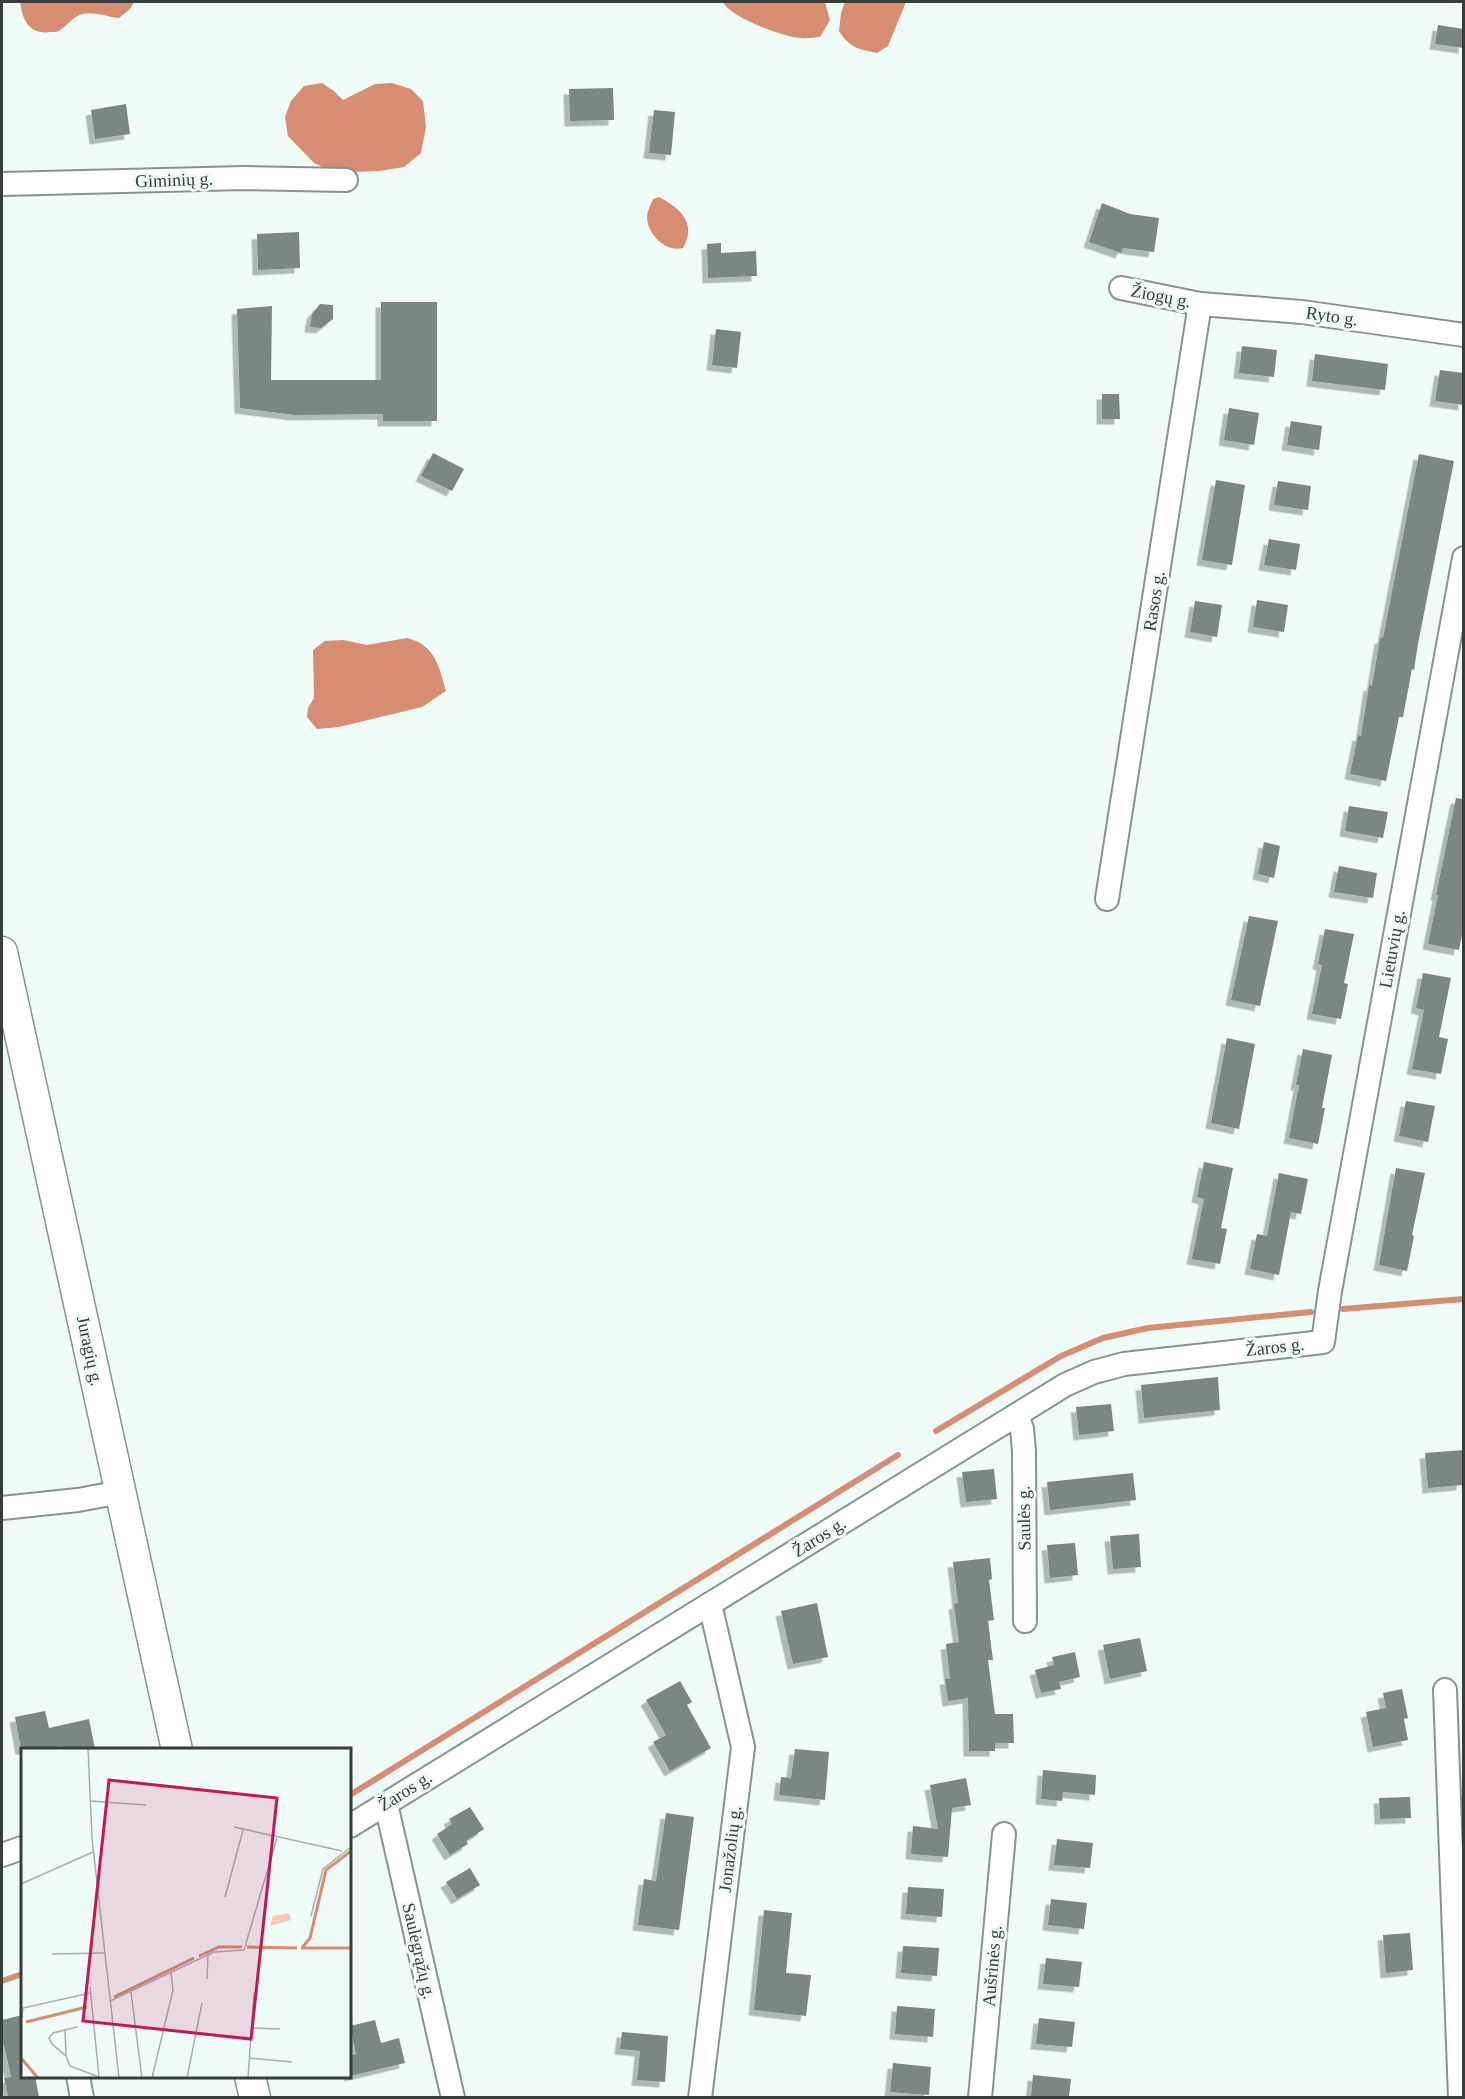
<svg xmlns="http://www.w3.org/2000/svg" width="1465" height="2099" viewBox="0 0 1465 2099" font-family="'Times New Roman',serif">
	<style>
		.water { fill: #d68d71 }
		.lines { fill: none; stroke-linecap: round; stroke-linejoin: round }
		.stream { stroke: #d68d71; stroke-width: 6 }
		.building { fill: #7b8683; filter: url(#shadow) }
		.minor-casing { stroke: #889390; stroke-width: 26 }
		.major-casing { stroke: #889390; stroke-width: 33 }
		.minor { stroke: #fff; stroke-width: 22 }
		.major { stroke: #fff; stroke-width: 30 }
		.labels { text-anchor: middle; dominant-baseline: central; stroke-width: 6; stroke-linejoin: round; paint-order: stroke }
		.street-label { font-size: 18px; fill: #383d3b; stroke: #effbf7 }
		.inset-river { fill: none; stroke: #d68d71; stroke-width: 3 }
		.inset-road { fill: none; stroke: #a6afac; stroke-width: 1.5 }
		.view { fill: #c2185b; fill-opacity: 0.15; stroke: #c2185b; stroke-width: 3 }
		.inset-edge { fill: none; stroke: #383d3b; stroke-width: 3 }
	</style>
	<defs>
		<filter id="shadow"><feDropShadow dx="-5.5" dy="5.5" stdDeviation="0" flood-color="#0004"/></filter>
	</defs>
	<rect width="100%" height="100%" fill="#effbf7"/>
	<g class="water">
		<path d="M 20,2 L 134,2 L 130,9 L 119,18 C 107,17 95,11 83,14 C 73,16 68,25 60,30 C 58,32 54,32 51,32 C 29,35 23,21 20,2 Z"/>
		<path d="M 723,2 L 825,2 L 830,20 L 820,37 C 814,37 807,39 800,38 C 783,37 730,17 723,2 Z"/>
		<path d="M 845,2 L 906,2 L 888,46 L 877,53 C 858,49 850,48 839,31 L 841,13 Z"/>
		<path d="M 322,83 L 334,91 L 343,100 L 375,84 L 392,83 L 411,89 L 423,101 L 426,127 L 421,153 L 404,167 L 379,171 L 350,172 L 329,170 L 314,163 L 288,136 L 285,117 L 291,101 L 304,86 Z"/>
		<path d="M 659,197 C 681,209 697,223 683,248 C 666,253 647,234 647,217 C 647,211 651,204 653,199 Z"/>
		<path d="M 407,638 C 435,645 439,666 446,691 L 422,707 L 339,727 L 317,729 L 307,717 L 308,708 L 314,698 L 313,650 L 325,641 L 343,640 L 367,645 Z"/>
	</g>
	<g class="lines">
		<g class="stream">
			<path d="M 1343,1309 L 1464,1299"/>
			<path d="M 936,1431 L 1061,1356 L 1103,1338 L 1148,1328 L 1311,1312"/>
			<path d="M 350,1795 L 898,1455"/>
			<path d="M 2,1981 L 22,1974"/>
		</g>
	</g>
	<g class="building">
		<path d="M 1438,25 L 1464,29 L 1464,48 L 1435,44 Z"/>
		<path d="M 613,88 L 614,120 L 570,121 L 569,89 Z"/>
		<path d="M 126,104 L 130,134 L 95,139 L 91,110 Z"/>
		<path d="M 654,110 L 675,112 L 671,155 L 649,153 Z"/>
		<path d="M 1102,203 L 1130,214 L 1159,218 L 1154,252 L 1123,248 L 1121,253 L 1089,242 Z"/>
		<path d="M 299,232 L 300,268 L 258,270 L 257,234 Z"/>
		<path d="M 721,243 L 721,253 L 756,251 L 757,276 L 708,278 L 707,244 Z"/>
		<path d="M 381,302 L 437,302 L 437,421 L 383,421 L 383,414 L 295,415 L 240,408 L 237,309 L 272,306 L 271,380 L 381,380 Z"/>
		<path d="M 320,304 L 333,305 L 333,319 L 321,328 L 310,327 L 312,314 Z"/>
		<path d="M 716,329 L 741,332 L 737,368 L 712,365 Z"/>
		<path d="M 1242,346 L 1277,350 L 1274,377 L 1239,373 Z"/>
		<path d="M 1315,354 L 1388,364 L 1385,390 L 1312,381 Z"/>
		<path d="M 1440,370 L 1464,373 L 1464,405 L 1435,401 Z"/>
		<path d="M 1102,394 L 1119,394 L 1120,419 L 1102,419 Z"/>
		<path d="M 1229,408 L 1259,413 L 1254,445 L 1224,440 Z"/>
		<path d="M 1291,421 L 1322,426 L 1319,450 L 1287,445 Z"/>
		<path d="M 433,453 L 464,469 L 452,491 L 421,476 Z"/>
		<path d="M 1419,454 L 1454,461 L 1418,644 L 1414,670 L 1412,669 L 1403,717 L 1399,717 L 1386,781 L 1350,774 L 1358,735 L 1361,736 L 1369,685 L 1372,686 L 1380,638 L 1383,638 Z"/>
		<path d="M 1216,480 L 1245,485 L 1232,565 L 1202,560 Z"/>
		<path d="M 1278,481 L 1311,486 L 1308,510 L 1274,505 Z"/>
		<path d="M 1269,539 L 1300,544 L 1296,570 L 1264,565 Z"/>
		<path d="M 1257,600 L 1288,605 L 1284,632 L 1253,627 Z"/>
		<path d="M 1195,601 L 1222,605 L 1217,637 L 1190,632 Z"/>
		<path d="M 1456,798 L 1464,799 L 1464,925 L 1459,950 L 1428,944 L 1438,895 L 1436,895 Z"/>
		<path d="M 1349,806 L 1388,812 L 1383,838 L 1345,831 Z"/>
		<path d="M 1264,842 L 1280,846 L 1274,878 L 1258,874 Z"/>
		<path d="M 1339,866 L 1377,873 L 1373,898 L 1334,892 Z"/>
		<path d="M 1249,916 L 1278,921 L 1260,1006 L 1231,1000 Z"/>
		<path d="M 1325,929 L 1354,934 L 1344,983 L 1348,984 L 1341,1019 L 1312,1014 L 1322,965 L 1318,964 Z"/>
		<path d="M 1423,973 L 1451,978 L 1439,1037 L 1448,1039 L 1441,1074 L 1412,1069 L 1424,1010 L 1416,1008 Z"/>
		<path d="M 1227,1038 L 1255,1044 L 1239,1129 L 1211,1123 Z"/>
		<path d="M 1303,1049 L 1332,1055 L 1322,1108 L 1325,1108 L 1318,1144 L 1289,1138 L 1299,1085 L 1296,1085 Z"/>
		<path d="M 1406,1101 L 1435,1106 L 1428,1142 L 1399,1136 Z"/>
		<path d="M 1204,1162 L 1233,1168 L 1221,1228 L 1227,1229 L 1220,1264 L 1192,1259 L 1204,1199 L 1197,1197 Z"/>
		<path d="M 1396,1168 L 1425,1173 L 1412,1235 L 1414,1236 L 1407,1271 L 1379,1265 Z"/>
		<path d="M 1279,1173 L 1308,1179 L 1301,1214 L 1291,1212 L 1279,1275 L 1250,1269 L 1257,1234 L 1267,1236 Z"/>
		<path d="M 1218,1377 L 1220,1410 L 1144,1418 L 1141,1385 Z"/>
		<path d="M 1111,1404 L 1114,1431 L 1079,1435 L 1076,1407 Z"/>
		<path d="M 1464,1450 L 1462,1485 L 1428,1488 L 1425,1453 Z"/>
		<path d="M 994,1469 L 997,1499 L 966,1502 L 962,1472 Z"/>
		<path d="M 1133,1473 L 1136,1500 L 1050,1510 L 1047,1482 Z"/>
		<path d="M 1139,1534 L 1141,1567 L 1113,1569 L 1110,1536 Z"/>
		<path d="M 1075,1543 L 1078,1575 L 1050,1578 L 1047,1545 Z"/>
		<path d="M 990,1558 L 992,1579 L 989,1580 L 994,1620 L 988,1621 L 993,1660 L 988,1660 L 995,1714 L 1013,1714 L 1014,1743 L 995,1743 L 995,1751 L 969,1751 L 968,1698 L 948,1701 L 945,1679 L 950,1679 L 946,1644 L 959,1642 L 954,1604 L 958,1603 L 953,1562 Z"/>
		<path d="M 817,1603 L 828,1657 L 793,1664 L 781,1611 Z"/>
		<path d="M 1140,1638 L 1147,1671 L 1110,1679 L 1103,1645 Z"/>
		<path d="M 1075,1652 L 1080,1677 L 1059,1682 L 1061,1689 L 1041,1693 L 1035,1670 L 1054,1665 L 1052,1657 Z"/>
		<path d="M 680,1681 L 692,1702 L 687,1705 L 711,1748 L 670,1771 L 653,1742 L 666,1735 L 646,1700 Z"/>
		<path d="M 1402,1689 L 1408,1718 L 1404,1719 L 1408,1740 L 1373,1747 L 1366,1712 L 1386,1708 L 1383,1693 Z"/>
		<path d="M 45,1711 L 49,1728 L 89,1719 L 95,1749 L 63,1749 L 62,1746 L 47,1749 L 21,1749 L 15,1717 Z"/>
		<path d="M 795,1749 L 829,1752 L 825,1800 L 779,1795 L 781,1777 L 791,1778 Z"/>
		<path d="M 1043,1770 L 1096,1775 L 1095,1795 L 1063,1792 L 1062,1801 L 1041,1799 Z"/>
		<path d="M 966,1778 L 971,1805 L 952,1808 L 948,1857 L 911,1854 L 913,1826 L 938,1829 L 930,1785 Z"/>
		<path d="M 1410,1797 L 1411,1818 L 1380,1819 L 1379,1798 Z"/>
		<path d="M 470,1807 L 484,1829 L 466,1841 L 468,1844 L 450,1855 L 437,1834 L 452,1824 L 449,1819 Z"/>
		<path d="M 666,1813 L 694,1817 L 679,1930 L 638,1925 L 644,1879 L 656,1881 Z"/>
		<path d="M 1057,1839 L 1093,1843 L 1090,1868 L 1054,1865 Z"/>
		<path d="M 470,1868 L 480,1885 L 457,1899 L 446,1882 Z"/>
		<path d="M 908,1887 L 944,1889 L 942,1917 L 906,1914 Z"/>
		<path d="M 1051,1899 L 1087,1903 L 1084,1929 L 1048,1925 Z"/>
		<path d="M 764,1910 L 792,1913 L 786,1973 L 811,1975 L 806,2016 L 754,2010 Z"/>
		<path d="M 1410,1933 L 1413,1970 L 1386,1973 L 1383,1935 Z"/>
		<path d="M 903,1946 L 939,1948 L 937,1976 L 901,1973 Z"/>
		<path d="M 1046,1958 L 1082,1962 L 1079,1987 L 1043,1984 Z"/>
		<path d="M 897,2006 L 935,2009 L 933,2037 L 895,2034 Z"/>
		<path d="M 22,2015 L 22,2076 L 35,2076 L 39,2097 L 8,2097 L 4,2078 L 11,2077 L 4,2045 L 2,2045 L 2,2020 Z"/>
		<path d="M 1039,2018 L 1075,2022 L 1072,2047 L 1036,2044 Z"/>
		<path d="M 375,2020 L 381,2043 L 399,2038 L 405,2063 L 350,2076 L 350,2056 L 356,2054 L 350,2026 Z"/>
		<path d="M 622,2032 L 668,2036 L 665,2082 L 637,2080 L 640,2051 L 620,2049 Z"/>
		<path d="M 893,2063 L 931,2067 L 929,2095 L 890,2092 Z"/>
		<path d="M 1033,2075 L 1071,2079 L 1069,2097 L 1031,2097 Z"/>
	</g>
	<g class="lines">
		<g class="minor-casing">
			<g id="minor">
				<path d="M 2,184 L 244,178 L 346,180"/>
				<path d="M 1121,288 L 1200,304 L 1302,312 L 1464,335"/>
				<path d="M 1107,899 L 1200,304"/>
				<path d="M 1017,1415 L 1022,1429 L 1024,1451 L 1025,1621"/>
				<path d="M 2,1508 L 78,1500 L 121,1492"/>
				<path d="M 1445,1690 L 1460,2098"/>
				<path d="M 386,1804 L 453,2098"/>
				<path d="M 350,1826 L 1065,1385 L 1094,1372 L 1124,1364 L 1323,1342 L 1330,1291 L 1464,558"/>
				<path d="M 2,1855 L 22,1848"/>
				<path d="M 78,2076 L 82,2098"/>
				<path d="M 700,2098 L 743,1747 L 710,1604"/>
				<path d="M 980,2098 L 1004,1834"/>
			</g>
		</g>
		<g class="major-casing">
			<g id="major">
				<path d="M 2,952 L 177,1750"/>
				<path d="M 250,2076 L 255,2098"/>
			</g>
		</g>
		<use href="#minor" class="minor"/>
		<use href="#major" class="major"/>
	</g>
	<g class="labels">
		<g class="street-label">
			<text transform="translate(174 180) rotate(-2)">Giminių g.</text>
			<text transform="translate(1161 296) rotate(11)">Žiogų g.</text>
			<text transform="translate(1332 316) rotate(8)">Ryto g.</text>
			<text transform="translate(1154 601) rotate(-81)">Rasos g.</text>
			<text transform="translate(1392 949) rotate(-80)">Lietuvių g.</text>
			<text transform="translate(1275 1347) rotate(-6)">Žaros g.</text>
			<text transform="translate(90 1351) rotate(78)">Juragių g.</text>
			<text transform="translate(1024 1518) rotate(-91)">Saulės g.</text>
			<text transform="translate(819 1537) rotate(-32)">Žaros g.</text>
			<text transform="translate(405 1791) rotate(-32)">Žaros g.</text>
			<text transform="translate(730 1849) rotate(-83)">Jonažolių g.</text>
			<text transform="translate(419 1951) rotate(77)">Saulėgrąžų g.</text>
			<text transform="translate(992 1966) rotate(-85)">Aušrinės g.</text>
		</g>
	</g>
	<g transform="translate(21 1748)">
		<rect width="330" height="330" fill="#effbf7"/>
		<path d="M 268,165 L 270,172 L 249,178 L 252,168 Z" fill="#f5cab9"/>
		<path class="inset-river" d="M 226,199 L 276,200M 280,200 L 330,200M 281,200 L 289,190 L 305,122 L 330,103M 178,208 L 198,199 L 221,199M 93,249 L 173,210M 5,274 L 66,259M 0,310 L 17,330"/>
		<path class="inset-road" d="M 67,0 L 71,90 L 98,330M 69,53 L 125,57M 213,79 L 321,103M 0,136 L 72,104M 204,149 L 222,82M 290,168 L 302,121 L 330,99M 31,206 L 83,205M 186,231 L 187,207M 69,239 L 78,329M 110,244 L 121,330M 89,253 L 193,204 L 223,202 L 256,90M 0,275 L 2,260 L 69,245M 56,279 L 32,285 L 28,290 L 31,296 L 45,308 L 49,318 L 78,329M 231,280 L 259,281M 44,281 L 45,308M 229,310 L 271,314M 131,330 L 152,242 L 150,225M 166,330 L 181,255M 227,330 L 233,244"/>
		<path class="view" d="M 88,32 L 256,50 L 230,291 L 62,273 Z"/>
		<rect width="330" height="330" class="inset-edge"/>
	</g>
	<rect width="1465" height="2099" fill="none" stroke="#383d3b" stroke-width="6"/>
</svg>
